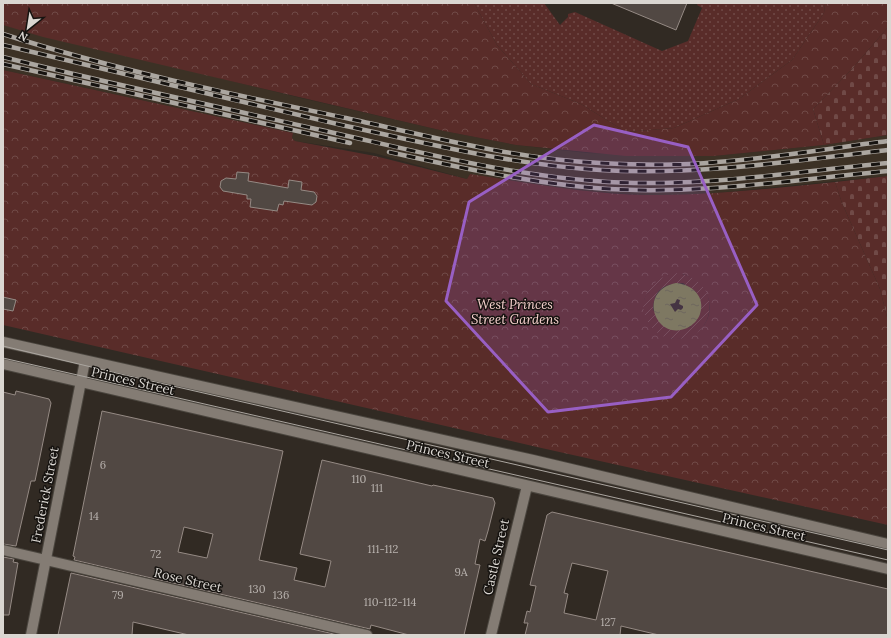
<svg xmlns="http://www.w3.org/2000/svg" width="891" height="638" viewBox="0 0 891 638" font-family="Lora,serif">
	<style>
		.built { fill: #3c3125 }
		.grass { fill: url(#grass-dots) }
		.cemetery { fill: url(#cemetery-stones) }
		.park { fill: url(#park-crowns); fill-rule: evenodd }
		.garden { fill: url(#garden-furrows); fill-rule: evenodd }
		.water { fill: url(#water-ripples); fill-rule: evenodd }
		.building { fill: #514843; stroke: #958a84; fill-rule: evenodd }
		.lines { fill: none; stroke-linecap: round; stroke-linejoin: round }
		.street-casing { stroke: #4b463f; stroke-width: 12 }
		.street { stroke: #847c74; stroke-width: 10 }
		.tram { stroke: #aba6a0; stroke-width: 1 }
		.rail-casing { stroke: #aba6a0; stroke-width: 4.5 }
		.rail { stroke: #161310; stroke-width: 3; stroke-dasharray: 9; stroke-linecap: butt }
		.marked { fill: #985fc4; fill-opacity: 0.2; stroke: #985fc4; stroke-width: 3; stroke-linejoin: round }
		.labels { text-anchor: middle; dominant-baseline: central; stroke-width: 3; stroke-linejoin: round; paint-order: stroke }
		.number-label { font-size: 11px; fill: #b8b2ae }
		.park-label { font-size: 13px; font-style: italic; fill: #f7d2ce; stroke: #161310 }
		.street-label { font-size: 13px; fill: #dad6d1; stroke: #161310 }
	</style>
	<defs>
		<pattern id="grass-dots" width="8" height="8" patternUnits="userSpaceOnUse"><rect width="8" height="8" fill="#592c29"/><path d="M2 2h.1M6 6h.1" fill="none" stroke="#704a47" stroke-width="1.8" stroke-linecap="round"/></pattern>
		<pattern id="cemetery-stones" width="16" height="16" patternUnits="userSpaceOnUse"><rect width="16" height="16" fill="#592c29"/><path d="M2 7V4a2 2 0 0 1 4 0v3zM10 15v-3a2 2 0 0 1 4 0v3z" fill="#704a47"/></pattern>
		<pattern id="park-crowns" width="20" height="18" patternUnits="userSpaceOnUse"><rect width="20" height="18" fill="#592c29"/><path d="M2 6a3 3 0 1 1 6 0M12 15a3 3 0 1 1 6 0" fill="none" stroke="#704a47"/></pattern>
		<pattern id="garden-furrows" width="10" height="10" patternUnits="userSpaceOnUse"><rect width="10" height="10" fill="#592c29"/><path d="M-1 1l2-2M0 10L10 0M9 11l2-2" fill="none" stroke="#704a47"/></pattern>
		<pattern id="water-ripples" width="26" height="14" patternUnits="userSpaceOnUse"><rect width="26" height="14" fill="#797f4a"/><path d="M2 4q2-2 4 0t4 0M15 11q2-2 4 0t4 0" fill="none" stroke="#656946"/></pattern>
	</defs>
	<rect width="100%" height="100%" fill="#312a23"/>
	<path class="built" d="M 3,25 L 297,97 L 444,131 L 516,145 L 588,153 L 714,156 L 824,145 L 888,135 L 888,176 L 696,195 L 646,195 L 598,192 L 542,186 L 470,174 L 467,179 L 374,153 L 295,141 L 292,138 L 293,133 L 3,70 Z"/>
	<path class="grass" d="M 474,3 L 544,3 L 560,25 L 568,17 L 568,14 L 575,12 L 662,51 L 688,41 L 702,8 L 697,5 L 698,3 L 825,3 L 824,13 L 792,60 L 739,99 L 674,128 L 626,132 L 581,104 L 531,84 L 497,45 Z"/>
	<g class="cemetery">
		<path d="M 888,27 L 888,135 L 824,145 L 813,109 L 852,69 Z"/>
		<path d="M 888,176 L 888,321 L 880,289 L 842,203 L 835,182 Z"/>
	</g>
	<g class="park">
		<path d="M 3,3 L 474,3 L 497,45 L 531,84 L 581,104 L 626,132 L 674,128 L 739,99 L 792,60 L 824,13 L 825,3 L 888,3 L 888,27 L 852,69 L 813,109 L 824,145 L 714,156 L 626,156 L 516,145 L 444,131 L 43,37 L 3,25 Z"/>
		<path d="M 3,70 L 293,133 L 292,138 L 295,141 L 375,156 L 467,179 L 470,174 C 529,183 588,194 647,195 C 710,196 772,188 835,182 L 842,203 L 880,289 L 888,321 L 888,525 L 537,447 L 3,325 ZM 683,274 C 724,288 716,341 671,339 L 644,311 L 644,300 L 648,291 Z"/>
	</g>
	<path class="garden" d="M 673,273 C 724,275 719,341 675,339 C 664,339 654,332 648,322 C 635,300 651,280 673,273 ZM 683,283 L 696,292 L 701,307 L 690,327 L 675,330 L 653,310 C 654,288 664,284 683,283 Z"/>
	<path class="water" d="M 676,283 C 692,284 706,297 700,314 C 698,320 693,325 687,328 C 656,342 636,291 676,283 ZM 677,299 L 680,300 L 679,304 L 683,306 L 683,308 L 681,310 L 678,309 L 675,312 L 670,304 L 675,303 Z"/>
	<g class="building">
		<path d="M 611,3 L 687,3 L 676,30 Z"/>
		<path d="M 237,172 L 249,173 L 248,181 L 288,188 L 289,180 L 302,182 L 301,190 L 314,192 L 317,196 L 316,202 L 312,205 L 284,201 L 283,205 L 279,204 L 277,211 L 250,207 L 251,199 L 247,199 L 247,195 L 223,191 L 220,187 L 221,181 L 226,178 L 236,179 Z"/>
		<path d="M 3,297 L 16,300 L 13,311 L 3,309 Z"/>
		<path d="M 16,391 L 49,399 L 51,403 L 35,481 L 31,481 L 16,546 L 3,544 L 3,392 L 15,395 Z"/>
		<path d="M 102,411 L 283,451 L 259,560 L 297,568 L 294,580 L 325,587 L 331,561 L 300,554 L 322,460 L 432,486 L 433,485 L 493,498 L 495,503 L 488,531 L 485,541 L 480,539 L 475,564 L 480,565 L 464,635 L 409,635 L 371,625 L 370,629 L 74,560 L 75,557 L 73,556 ZM 184,527 L 213,534 L 207,558 L 178,552 Z"/>
		<path d="M 552,512 L 888,589 L 888,635 L 659,635 L 621,626 L 620,635 L 525,635 L 528,623 L 524,623 L 527,611 L 530,612 L 536,586 L 530,585 L 547,515 ZM 572,563 L 608,571 L 596,620 L 564,613 L 568,594 L 564,593 Z"/>
		<path d="M 3,557 L 14,559 L 13,562 L 18,563 L 9,615 L 3,615 Z"/>
		<path d="M 71,573 L 338,635 L 189,635 L 133,622 L 132,635 L 58,635 Z"/>
	</g>
	<g class="lines">
		<g class="street-casing">
			<g id="street">
				<path d="M 3,342 L 533,460 L 888,544"/>
				<path d="M 3,364 L 888,569"/>
				<path d="M 3,550 L 367,635"/>
				<path d="M 31,635 L 85,361"/>
				<path d="M 491,635 L 527,486"/>
			</g>
		</g>
		<use href="#street" class="street"/>
		<g class="tram">
			<path d="M 3,346 L 125,375 L 888,550"/>
			<path d="M 3,358 L 888,560"/>
		</g>
		<g class="rail-casing">
			<g id="rail">
				<path d="M 3,34 C 115,70 231,94 346,118 C 429,136 514,159 600,163 C 638,165 679,166 717,162 C 774,158 831,148 888,141"/>
				<path d="M 3,45 C 117,72 232,100 346,126 C 430,144 514,165 600,170 C 697,176 792,161 888,150"/>
				<path d="M 3,57 C 107,83 211,105 316,129 C 408,149 501,174 595,181 C 691,189 793,172 888,163"/>
				<path d="M 3,64 L 350,143"/>
				<path d="M 389,152 C 457,167 525,182 595,188 C 692,196 791,180 888,171"/>
			</g>
		</g>
		<use href="#rail" class="rail"/>
	</g>
	<path class="marked" d="M 594,125 L 688,147 L 757,305 L 671,397 L 548,412 L 446,301 L 469,202 Z"/>
	<g class="labels">
		<g class="number-label">
			<text x="103" y="465">6</text>
			<text x="359" y="479">110</text>
			<text x="377" y="488">111</text>
			<text x="94" y="516">14</text>
			<text x="383" y="549">111-112</text>
			<text x="156" y="554">72</text>
			<text x="461" y="572">9A</text>
			<text x="257" y="589">130</text>
			<text x="118" y="595">79</text>
			<text x="281" y="595">136</text>
			<text x="390" y="602">110-112-114</text>
			<text x="608" y="622">127</text>
		</g>
		<g class="park-label">
			<text x="515" y="304">West Princes<tspan x="515" dy="15">Street Gardens</tspan></text>
		</g>
		<g class="street-label">
			<text transform="translate(133 381) rotate(13)">Princes Street</text>
			<text transform="translate(448 454) rotate(13)">Princes Street</text>
			<text transform="translate(45 495) rotate(-79)">Frederick Street</text>
			<text transform="translate(764 527) rotate(13)">Princes Street</text>
			<text transform="translate(496 557) rotate(-77)">Castle Street</text>
			<text transform="translate(188 580) rotate(13)">Rose Street</text>
		</g>
	</g>
	<rect width="891" height="638" fill="none" stroke="#dad6d1" stroke-width="8"/>
	<g transform="translate(28 28) rotate(210)" stroke="#161310" stroke-width="3" paint-order="stroke">
	<path d="M0-3L7 15L0 10L-7 15Z" fill="#dad6d1"/>
	<text y="-6" font-size="11" font-weight="bold" text-anchor="middle" fill="#dad6d1">N</text>
	</g>
</svg>
